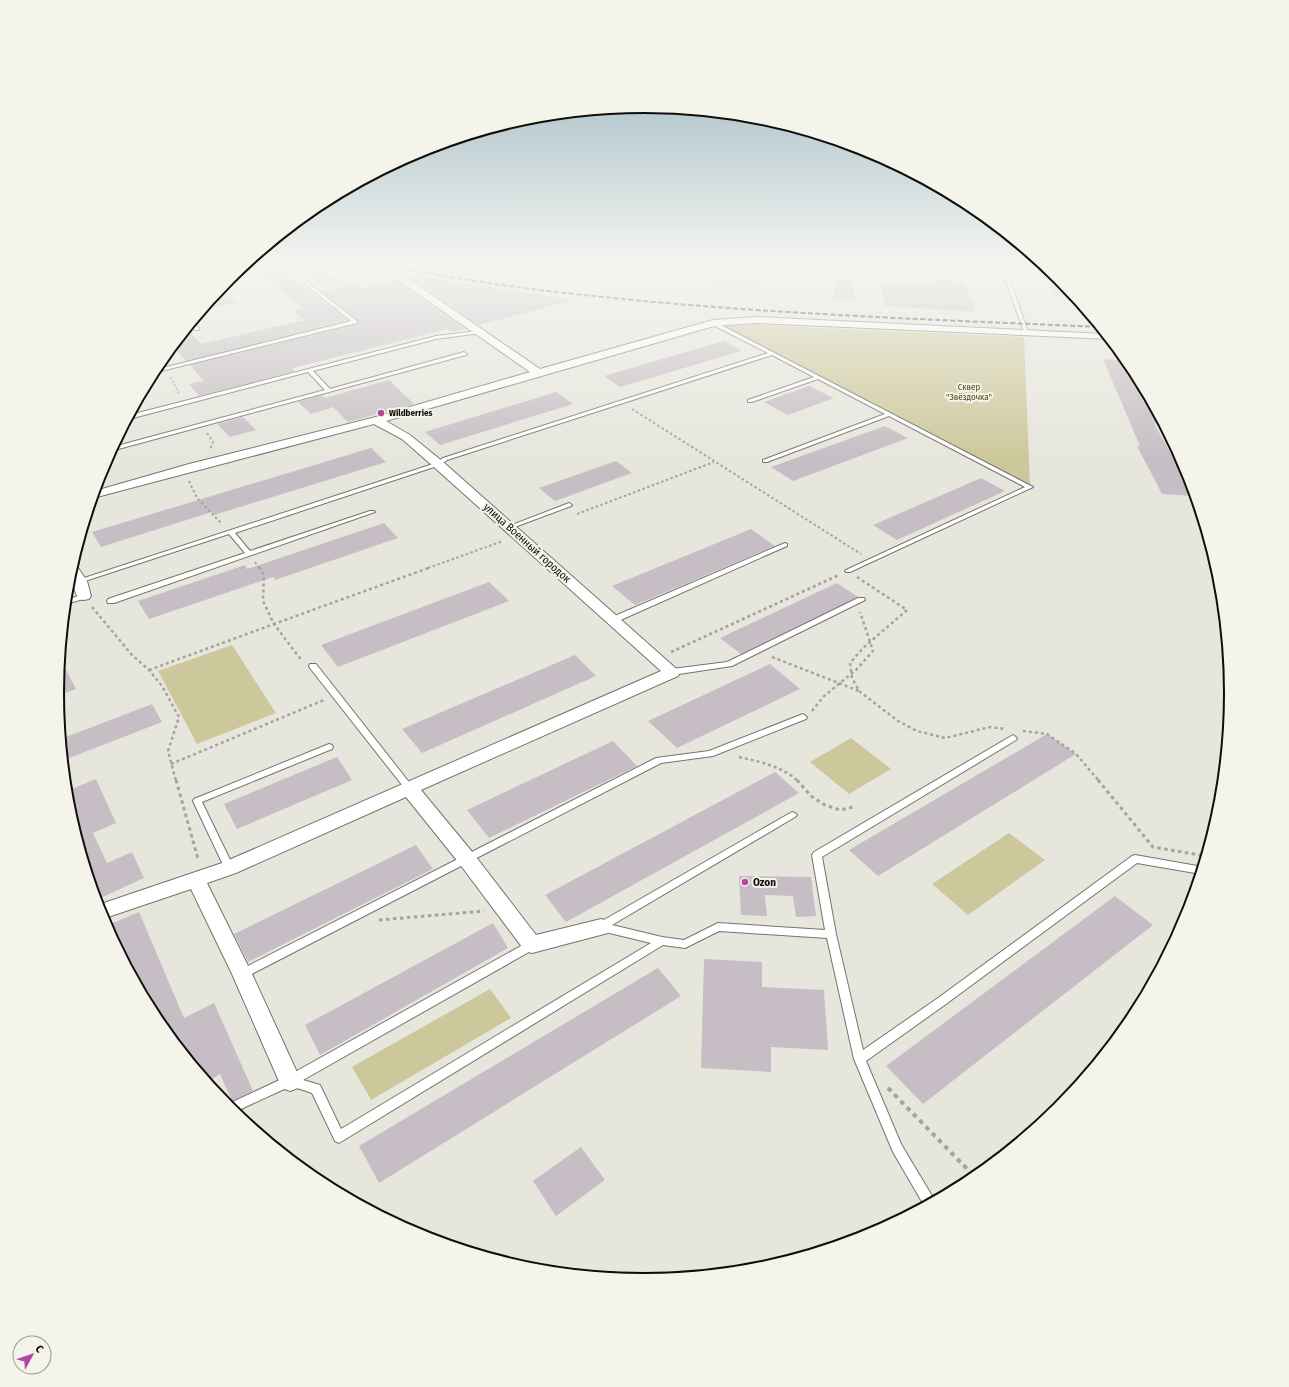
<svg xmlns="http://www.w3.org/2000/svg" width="1289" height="1387" viewBox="0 0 1289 1387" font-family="'Fira Sans Condensed',sans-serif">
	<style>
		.built { fill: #dddbca }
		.green { fill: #cdc89b }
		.building { fill: #c6bec4 }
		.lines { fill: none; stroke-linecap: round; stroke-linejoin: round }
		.service-casing { stroke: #75746c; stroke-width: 2 }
		.minor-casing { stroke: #75746c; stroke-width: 2 }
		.path-far4 { stroke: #a4a39c; stroke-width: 1.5; stroke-dasharray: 2 2; stroke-linecap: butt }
		.path-far3 { stroke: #a4a39c; stroke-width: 2; stroke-dasharray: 2.5 2.5; stroke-linecap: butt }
		.path-far2 { stroke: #a4a39c; stroke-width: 2.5; stroke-dasharray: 3 3; stroke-linecap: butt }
		.path-far1 { stroke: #a4a39c; stroke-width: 3; stroke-dasharray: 3.5 3.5; stroke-linecap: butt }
		.path { stroke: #a4a39c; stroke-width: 4; stroke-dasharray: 4.5 4.5; stroke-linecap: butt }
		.service { fill: #fff; fill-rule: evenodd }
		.minor { fill: #fff; fill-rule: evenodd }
		.rail { stroke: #292925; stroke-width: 2; stroke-dasharray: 5 2.5; stroke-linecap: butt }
		.poi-dot { fill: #b746a2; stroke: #f5f4ea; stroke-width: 1.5 }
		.labels { text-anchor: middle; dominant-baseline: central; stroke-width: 4; stroke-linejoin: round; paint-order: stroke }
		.far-park-label { font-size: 9px; fill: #4f4811; stroke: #f5f4ea }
		.far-poi-label { font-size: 9px; font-weight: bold; fill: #0e0e0b; stroke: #f5f4ea; text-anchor: start }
		.street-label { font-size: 11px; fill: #0e0e0b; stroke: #f5f4ea }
		.poi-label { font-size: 11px; font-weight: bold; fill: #0e0e0b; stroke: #f5f4ea; text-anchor: start }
		.rim { fill: none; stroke: #0e0e0b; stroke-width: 2 }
	</style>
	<rect width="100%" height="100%" fill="#e7e6dd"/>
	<path class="built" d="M 648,264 L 762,264 L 758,299 Z"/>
	<g class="green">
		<path d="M 295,264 L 315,264 L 340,282 L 323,286 Z"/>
		<path d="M 221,288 L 236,303 L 204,310 L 204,309 Z"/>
		<path d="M 713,323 L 1024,337 L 1030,487 Z"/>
		<path d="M 232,645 L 276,713 L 197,744 L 158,671 Z"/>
		<path d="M 851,738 L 891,769 L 849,794 L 810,762 Z"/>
		<path d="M 1009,833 L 1045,860 L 968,915 L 932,884 Z"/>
		<path d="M 490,989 L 511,1018 L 371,1100 L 352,1067 Z"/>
	</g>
	<g class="building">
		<path d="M 249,264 L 274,264 L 348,320 L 186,361 L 173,346 L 187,329 L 201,344 L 304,320 L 293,311 L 304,309 Z"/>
		<path d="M 1039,264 L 1042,264 L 1060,278 L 1076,298 L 1055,297 Z"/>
		<path d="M 415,276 L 574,300 L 479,325 L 409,277 Z"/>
		<path d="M 834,278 L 854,279 L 855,301 L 833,299 Z"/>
		<path d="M 395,280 L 465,329 L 451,332 L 447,329 L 292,368 L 295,371 L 199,396 L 189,384 L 204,381 L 190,365 L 358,324 L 358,320 L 321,291 L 355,284 L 360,288 Z"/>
		<path d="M 931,280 L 965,281 L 975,312 L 884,306 L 881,283 L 932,285 Z"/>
		<path d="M 724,341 L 741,351 L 620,387 L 604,376 Z"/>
		<path d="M 1103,359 L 1128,361 L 1133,367 L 1163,423 L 1154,423 L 1194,496 L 1162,494 L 1137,446 L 1140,446 Z"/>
		<path d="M 389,380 L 414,404 L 348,422 L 333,407 L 311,414 L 298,402 L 322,395 L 325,398 Z"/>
		<path d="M 809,386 L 834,398 L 788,415 L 764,402 Z"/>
		<path d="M 556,392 L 573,404 L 440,445 L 425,432 Z"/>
		<path d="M 243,417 L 256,430 L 230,437 L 217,424 Z"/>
		<path d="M 885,426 L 908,438 L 793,481 L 771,467 Z"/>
		<path d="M 371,448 L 386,462 L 214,515 L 212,512 L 101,547 L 92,532 Z"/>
		<path d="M 616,461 L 632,473 L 555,501 L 539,488 Z"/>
		<path d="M 981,478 L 1005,491 L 897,540 L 873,525 Z"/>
		<path d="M 384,523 L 398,538 L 275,580 L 273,577 L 149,619 L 138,601 L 245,565 L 247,569 Z"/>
		<path d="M 751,529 L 775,546 L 635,605 L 612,586 Z"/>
		<path d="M 489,582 L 509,601 L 338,667 L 321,645 Z"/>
		<path d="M 837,583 L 858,597 L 741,654 L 720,638 Z"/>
		<path d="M 575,655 L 596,676 L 422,753 L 402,729 Z"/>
		<path d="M 60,658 L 76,689 L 57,696 L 57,693 Z"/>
		<path d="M 770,664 L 800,689 L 677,748 L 648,721 Z"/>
		<path d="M 152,704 L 162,722 L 64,760 L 61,739 Z"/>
		<path d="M 1047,734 L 1076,754 L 878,876 L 849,850 Z"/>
		<path d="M 613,741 L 637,766 L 489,838 L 467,810 Z"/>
		<path d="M 337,757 L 352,780 L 237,829 L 224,804 Z"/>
		<path d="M 775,772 L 799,793 L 566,922 L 545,895 Z"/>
		<path d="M 96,779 L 116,823 L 93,833 L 107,863 L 132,852 L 144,878 L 96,900 L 68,808 L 67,791 Z"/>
		<path d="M 416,845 L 433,869 L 248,962 L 234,934 Z"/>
		<path d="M 739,876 L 811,877 L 816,916 L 796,917 L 793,896 L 765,895 L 767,916 L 741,915 Z"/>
		<path d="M 1115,896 L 1153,925 L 923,1104 L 886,1066 Z"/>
		<path d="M 139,912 L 184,1018 L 214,1003 L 253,1091 L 232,1101 L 220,1074 L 207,1082 L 156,1020 L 106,926 Z"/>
		<path d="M 493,923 L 508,948 L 320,1055 L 305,1025 Z"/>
		<path d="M 704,959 L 762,962 L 762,987 L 824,990 L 828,1050 L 771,1047 L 771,1072 L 701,1068 Z"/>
		<path d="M 658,968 L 681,996 L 379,1183 L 359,1146 Z"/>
		<path d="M 581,1147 L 605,1180 L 556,1216 L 533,1181 Z"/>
	</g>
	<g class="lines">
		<g class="service-casing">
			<g id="service">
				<path d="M 280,264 L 284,264 L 357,321 L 357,323 L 153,373 L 154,370 L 351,321 Z"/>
				<path d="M 1000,264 L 1004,264 L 1028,332 L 1028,333 L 1024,332 Z"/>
				<path d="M 711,322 L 715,322 L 1033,487 L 850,572 L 846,572 L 845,571 L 846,570 L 1025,487 L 889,416 L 767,462 L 763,462 L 763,460 L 885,414 L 818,379 L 752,402 L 748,402 L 748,400 L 814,377 L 772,355 L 447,460 L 440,465 L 235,533 L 250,551 L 370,511 L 374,511 L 375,512 L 114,603 L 108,603 L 107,601 L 108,599 L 245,553 L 229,534 L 82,582 L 78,582 L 76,581 L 78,580 L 436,463 L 443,458 L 768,353 L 711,324 Z"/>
				<path d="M 192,323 L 199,328 L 199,330 L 195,330 L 190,325 Z"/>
				<path d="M 478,331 L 480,331 L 480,333 L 436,339 L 313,371 L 330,389 L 464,352 L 467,354 L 466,355 L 111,451 L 113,447 L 325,390 L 308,372 L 129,419 L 130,415 L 436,336 Z"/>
				<path d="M 569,503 L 572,505 L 571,506 L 512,528 L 508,528 L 507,527 Z"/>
				<path d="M 785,543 L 787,544 L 787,546 L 616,622 L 613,622 L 609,620 L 610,618 Z"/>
				<path d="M 84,594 L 88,596 L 87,598 L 66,604 L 66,600 Z"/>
				<path d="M 858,598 L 864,598 L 865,600 L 732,666 L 672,675 L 668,672 L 672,669 L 727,662 Z"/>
				<path d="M 310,664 L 316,664 L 412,786 L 413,788 L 412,790 L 406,790 L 310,668 L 309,666 Z"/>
				<path d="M 803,714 L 807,717 L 806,719 L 713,756 L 661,763 L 246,977 L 242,978 L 238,977 L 237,974 L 238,971 L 656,758 L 709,751 Z"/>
				<path d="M 1013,735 L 1017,738 L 1016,740 L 822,857 L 836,934 L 863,1050 L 938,998 L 1132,856 L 1135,855 L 1203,867 L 1201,874 L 1137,863 L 946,1004 L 866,1061 L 901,1144 L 935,1201 L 925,1207 L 893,1152 L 854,1059 L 827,938 L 719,931 L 685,948 L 663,945 L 339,1143 L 335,1141 L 312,1093 L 291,1086 L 241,1109 L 244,1117 L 243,1120 L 226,1105 L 286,1077 L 528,942 L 532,941 L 536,942 L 537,945 L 536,948 L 303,1080 L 320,1085 L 341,1129 L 651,943 L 601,931 L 597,930 L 596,927 L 597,924 L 792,812 L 795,813 L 797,815 L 795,817 L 612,925 L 662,937 L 684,940 L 718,923 L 825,930 L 812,855 L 814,852 Z"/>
				<path d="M 329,744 L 332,745 L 333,747 L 332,749 L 202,802 L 234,868 L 232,871 L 229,872 L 226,871 L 193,801 L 194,799 Z"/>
			</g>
		</g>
		<g class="minor-casing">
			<g id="minor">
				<path d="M 356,264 L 370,264 L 394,269 L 540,369 L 713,320 L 756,317 L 1106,334 L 1110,339 L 756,323 L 714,326 L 386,421 L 410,435 L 442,461 L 680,672 L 678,676 L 421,790 L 473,853 L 536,935 L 601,919 L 608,921 L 611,927 L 608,933 L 532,953 L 525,951 L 459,863 L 406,797 L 236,873 L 207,883 L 252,974 L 301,1081 L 298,1088 L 290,1091 L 282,1088 L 232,974 L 191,889 L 102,919 L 98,905 L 222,863 L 661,671 L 434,467 L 402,439 L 374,424 L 93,498 L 95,491 L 189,464 L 372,418 L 530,372 L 388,273 L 357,266 Z"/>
				<path d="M 73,564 L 76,565 L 87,581 L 91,596 L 89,599 L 84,600 L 79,599 C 74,592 74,583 69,576 Z"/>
			</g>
		</g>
		<path class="path-far4" d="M 171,377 L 179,394"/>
		<g class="path-far3">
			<path d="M 632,409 L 861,554"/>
			<path d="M 207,433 L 213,442 L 210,450"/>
			<path d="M 189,481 L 197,498 L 222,524"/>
			<path d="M 577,514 L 714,462"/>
			<path d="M 255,562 L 259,568"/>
			<path d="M 428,568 L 503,541"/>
		</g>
		<g class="path-far2">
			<path d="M 259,567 L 264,575 L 263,601 L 274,624 L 431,567"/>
			<path d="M 857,577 L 907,610 L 863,648 L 850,663 L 852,678 L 859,691 L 898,721 L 917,731 L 945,738 L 990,727 L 1006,729"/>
			<path d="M 92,607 L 132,655 L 149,670 L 162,686 L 179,717 L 168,751 L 176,781"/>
			<path d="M 671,652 L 839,575"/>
			<path d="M 772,657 L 859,691"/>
			<path d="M 149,670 L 274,624 L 302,661"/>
			<path d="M 812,711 L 823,697 L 856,670 L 873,651 L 860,612"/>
			<path d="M 1023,731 L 1047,734 L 1076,754 L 1099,781"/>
			<path d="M 739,757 C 761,762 781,766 798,781"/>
			<path d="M 171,764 L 324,700"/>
		</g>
		<g class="path-far1">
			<path d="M 176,780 L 198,859"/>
			<path d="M 797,780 L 811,796 L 825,805 L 840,810 L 854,807"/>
			<path d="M 1098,780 L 1153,847 L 1206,856"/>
			<path d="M 379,920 L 484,911"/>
		</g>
		<path class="path" d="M 888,1088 L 976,1178"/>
		<use href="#service" class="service"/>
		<use href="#minor" class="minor"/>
		<path class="rail" d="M 376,264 C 436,275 496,285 557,292 C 737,313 919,319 1100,327"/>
	</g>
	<linearGradient id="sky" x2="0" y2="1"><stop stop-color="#8dacb9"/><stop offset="0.58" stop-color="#f4f4f0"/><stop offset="1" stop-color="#f4f4f0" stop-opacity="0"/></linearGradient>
	<rect width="1289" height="458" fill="url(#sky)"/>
	<g class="poi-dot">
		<circle cx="381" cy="413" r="4"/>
		<circle cx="745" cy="882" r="4"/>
	</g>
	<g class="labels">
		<g class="far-park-label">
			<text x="969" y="387">Сквер<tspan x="969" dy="10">"Звёздочка"</tspan></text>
		</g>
		<g class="far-poi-label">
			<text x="389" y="413">Wildberries</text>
		</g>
		<g class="street-label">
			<text transform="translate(527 543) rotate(42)">улица Военный городок</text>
		</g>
		<g class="poi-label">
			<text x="753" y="882">Ozon</text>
		</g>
	</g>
	<path d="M0 0H1289V1387H0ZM64 693a580 580 0 1 1 1160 0a580 580 0 1 1-1160 0Z" fill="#f5f4ea" fill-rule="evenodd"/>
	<path class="rim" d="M64 693a580 580 0 1 1 1160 0a580 580 0 1 1-1160 0Z"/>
	<g transform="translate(32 1355) rotate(50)"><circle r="19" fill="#f5f4ea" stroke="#999891"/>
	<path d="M0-3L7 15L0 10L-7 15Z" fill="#b746a2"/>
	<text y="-6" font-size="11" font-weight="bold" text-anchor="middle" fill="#0e0e0b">С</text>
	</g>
</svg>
